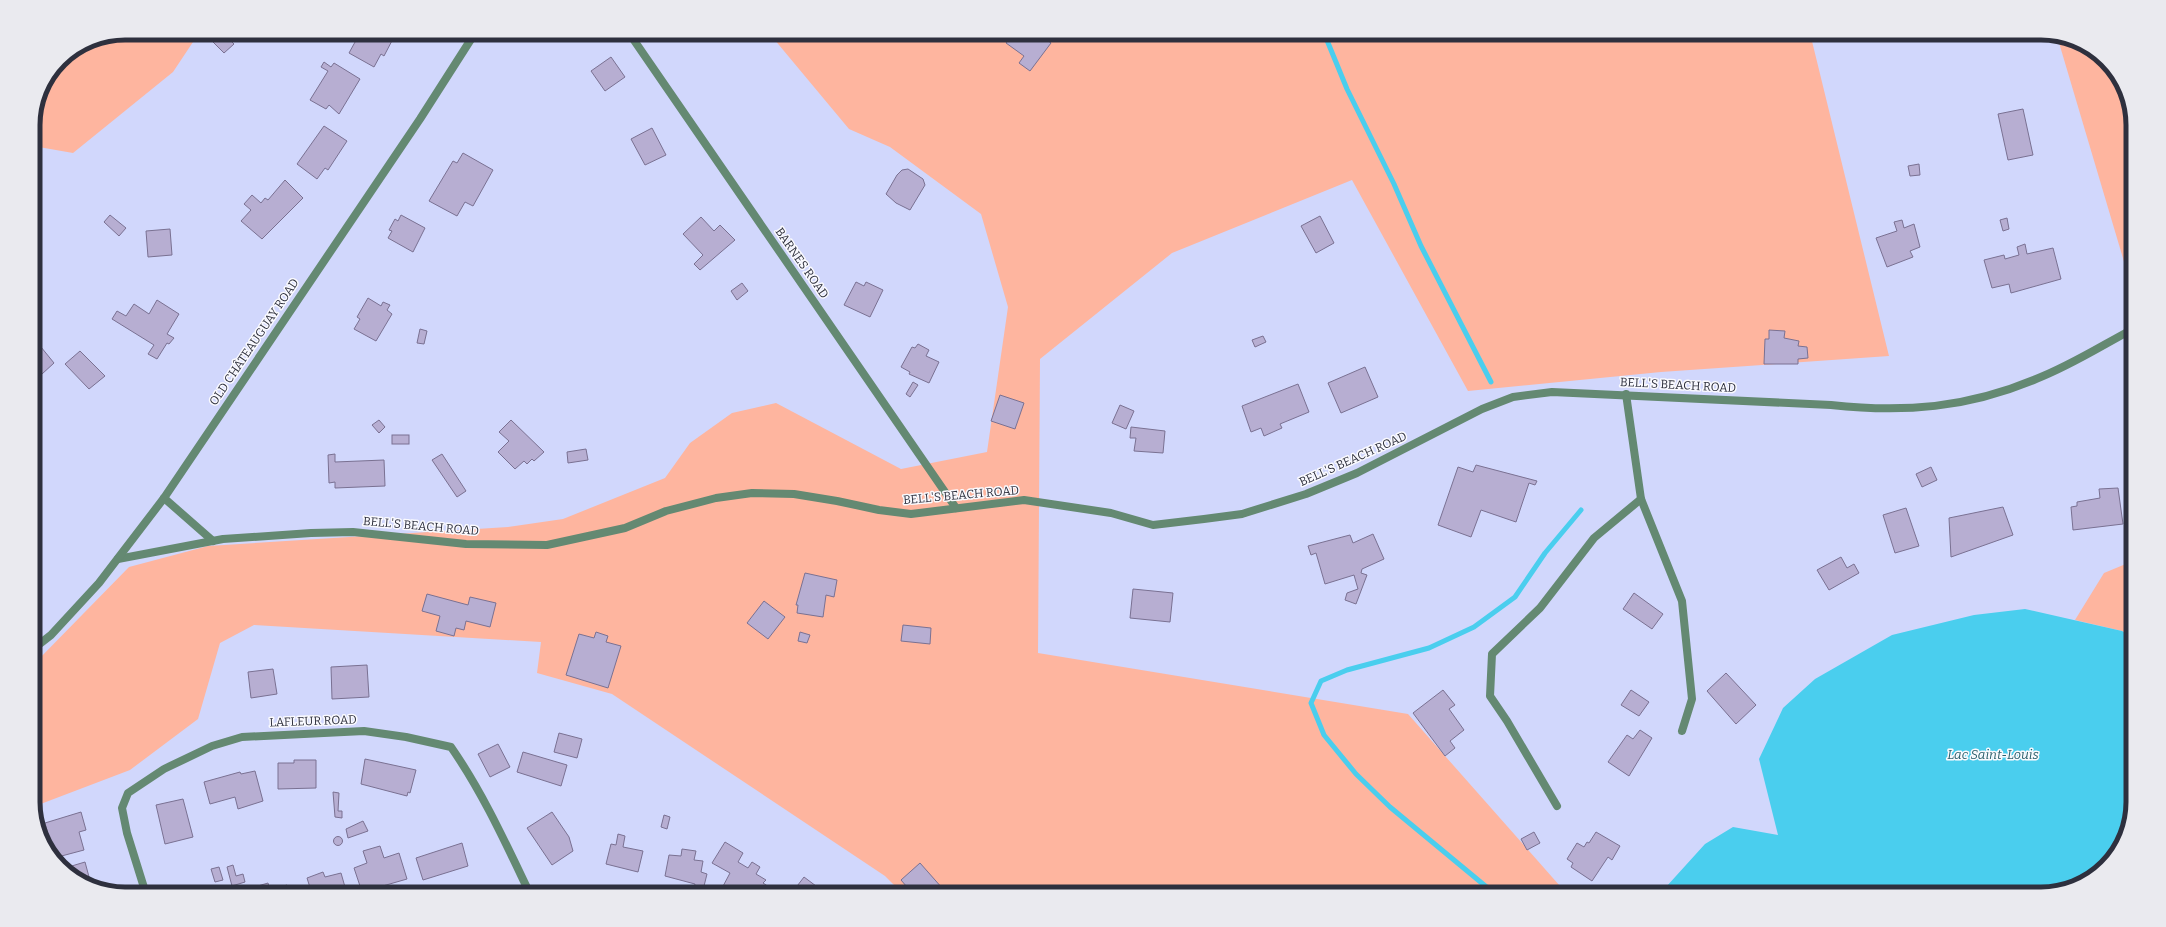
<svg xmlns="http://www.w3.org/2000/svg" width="2166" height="927" viewBox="0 0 2166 927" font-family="Bitter,serif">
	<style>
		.green { fill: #feb59f }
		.water { fill: #4aceee }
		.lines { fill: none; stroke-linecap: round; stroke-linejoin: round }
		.stream { stroke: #4aceee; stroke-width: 5 }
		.building { fill: #b7aed2; stroke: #7a7192 }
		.minor { stroke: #648972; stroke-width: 8 }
		.tertiary { stroke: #648972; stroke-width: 8 }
		.labels { text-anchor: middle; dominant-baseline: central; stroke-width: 3; stroke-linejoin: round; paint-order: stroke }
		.street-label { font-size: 12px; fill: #2e303e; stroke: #fafafe }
		.water-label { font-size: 13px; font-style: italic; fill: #2b606d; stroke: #fafafe }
		.rim { fill: none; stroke: #2e303e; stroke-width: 5 }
	</style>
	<rect width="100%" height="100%" fill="#d1d7fc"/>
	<g class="green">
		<path d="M 125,33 L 199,33 L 173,72 L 73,153 L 33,146 L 33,119 L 40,89 L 60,60 L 90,40 Z"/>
		<path d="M 769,33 L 1810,33 L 1889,356 L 1661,372 L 1468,391 L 1352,180 L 1172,253 L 1040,359 L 1038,653 L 1408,714 L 1567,894 L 903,894 L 885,876 L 612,694 L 537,673 L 541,642 L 254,625 L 220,643 L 198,719 L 130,770 L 38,805 L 33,801 L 33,660 L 35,663 L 129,567 L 208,546 L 508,527 L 563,519 L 665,478 L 690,443 L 732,413 L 776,403 L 901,469 L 987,452 L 1008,307 L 981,214 L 890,147 L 849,129 Z"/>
		<path d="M 2057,36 L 2076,40 L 2117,74 L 2133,119 L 2133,292 Z"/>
		<path d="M 2133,561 L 2133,637 L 2122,631 L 2075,620 L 2104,573 Z"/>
	</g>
	<path class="water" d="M 2025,609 L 2122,631 L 2133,637 L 2133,802 L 2126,837 L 2092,878 L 2042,894 L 1663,894 L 1666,887 L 1705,844 L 1733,827 L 1778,835 L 1759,759 L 1783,708 L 1815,679 L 1892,635 L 1974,615 Z"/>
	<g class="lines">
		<g class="stream">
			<path d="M 1324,33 L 1347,89 L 1394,184 L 1421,246 L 1491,382"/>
			<path d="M 1495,894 L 1390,807 L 1356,774 L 1324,735 L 1311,703 L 1321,681 L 1347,670 L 1429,648 L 1474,627 L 1515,597 L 1545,553 L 1581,510"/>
		</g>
	</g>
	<g class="building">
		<path d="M 223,33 L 234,44 L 224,53 L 213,42 Z"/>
		<path d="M 360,33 L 396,33 L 384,56 L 381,54 L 374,67 L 349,53 Z"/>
		<path d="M 1013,33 L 1038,33 L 1051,43 L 1030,71 L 1019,63 L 1024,56 L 1006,43 Z"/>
		<path d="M 611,57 L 625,77 L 605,91 L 591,71 Z"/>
		<path d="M 324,62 L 331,67 L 334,63 L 360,79 L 339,114 L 329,105 L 326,109 L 310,100 L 328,71 L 321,67 Z"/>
		<path d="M 2023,109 L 2033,155 L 2008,160 L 1998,114 Z"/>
		<path d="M 324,126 L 347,141 L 328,170 L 325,168 L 317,179 L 297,164 Z"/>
		<path d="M 652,128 L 666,155 L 645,165 L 631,139 Z"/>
		<path d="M 463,153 L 493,170 L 473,206 L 465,202 L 457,216 L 429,201 L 453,161 L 457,163 Z"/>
		<path d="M 1919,164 L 1920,175 L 1910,176 L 1908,166 Z"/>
		<path d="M 908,169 L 923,179 L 925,185 L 910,210 L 896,203 L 886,194 L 897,175 L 902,170 Z"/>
		<path d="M 285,180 L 303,198 L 262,239 L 241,221 L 251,210 L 244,204 L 252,195 L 261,203 L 265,198 L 268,200 Z"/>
		<path d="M 110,215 L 126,228 L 119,236 L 104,222 Z"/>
		<path d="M 401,215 L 425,228 L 413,252 L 388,238 L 392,231 L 389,230 L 395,219 L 398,221 Z"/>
		<path d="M 1320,216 L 1334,243 L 1316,253 L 1301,226 Z"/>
		<path d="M 701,217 L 714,231 L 720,225 L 735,240 L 700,270 L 694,264 L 703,255 L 683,234 Z"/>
		<path d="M 2007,218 L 2009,229 L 2003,231 L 2000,220 Z"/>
		<path d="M 1902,220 L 1904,228 L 1914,224 L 1920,247 L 1910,251 L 1913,257 L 1887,267 L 1876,238 L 1897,231 L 1894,222 Z"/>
		<path d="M 170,229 L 172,255 L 148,257 L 146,231 Z"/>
		<path d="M 2025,244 L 2027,254 L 2053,248 L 2061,279 L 2011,293 L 2009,284 L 1992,288 L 1984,260 L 2004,255 L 2005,259 L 2019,255 L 2017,247 Z"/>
		<path d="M 856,282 L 864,286 L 866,282 L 883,290 L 870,317 L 844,305 Z"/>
		<path d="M 742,283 L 748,291 L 737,300 L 731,291 Z"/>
		<path d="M 368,298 L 381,306 L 383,302 L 390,305 L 387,310 L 392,314 L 376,341 L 354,329 L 360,319 L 357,317 Z"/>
		<path d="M 157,300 L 179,314 L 167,334 L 174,338 L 169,344 L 167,343 L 157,359 L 148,354 L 154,345 L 112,319 L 117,311 L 126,316 L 134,304 L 149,314 Z"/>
		<path d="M 420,329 L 427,331 L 424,344 L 417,343 Z"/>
		<path d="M 1769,330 L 1785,331 L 1784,338 L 1799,341 L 1798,346 L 1807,347 L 1808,358 L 1798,359 L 1798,364 L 1764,364 L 1765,339 L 1769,339 Z"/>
		<path d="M 1263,336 L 1266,342 L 1255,347 L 1252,340 Z"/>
		<path d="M 918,344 L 929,350 L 926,356 L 939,362 L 929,383 L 909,374 L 910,372 L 901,367 L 912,347 L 915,348 Z"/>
		<path d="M 41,347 L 54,363 L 42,374 L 33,364 L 33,354 Z"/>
		<path d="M 80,351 L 105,376 L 89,389 L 65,364 Z"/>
		<path d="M 1365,367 L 1378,397 L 1341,413 L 1328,383 Z"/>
		<path d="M 913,382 L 918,385 L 910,397 L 906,394 Z"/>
		<path d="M 1298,384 L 1309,412 L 1280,424 L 1282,428 L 1264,436 L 1261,428 L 1251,432 L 1242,406 Z"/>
		<path d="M 1000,395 L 1024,403 L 1015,429 L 991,421 Z"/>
		<path d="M 1120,405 L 1134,411 L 1126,429 L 1112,423 Z"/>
		<path d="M 379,420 L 385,427 L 379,433 L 372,425 Z"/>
		<path d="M 511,420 L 544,452 L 534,461 L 532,459 L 527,464 L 524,461 L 515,469 L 498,452 L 509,441 L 499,432 Z"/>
		<path d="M 1131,427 L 1165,431 L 1163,453 L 1134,451 L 1136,438 L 1130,438 Z"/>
		<rect x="392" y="435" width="17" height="9"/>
		<path d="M 586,449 L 588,460 L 568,463 L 567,452 Z"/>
		<path d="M 335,454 L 335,462 L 384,460 L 385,486 L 335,488 L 335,482 L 329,483 L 328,455 Z"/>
		<path d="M 442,454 L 466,491 L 457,497 L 432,460 Z"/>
		<path d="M 1476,465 L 1537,481 L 1535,485 L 1529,483 L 1516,522 L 1481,510 L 1471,537 L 1438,525 L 1458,467 L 1473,472 Z"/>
		<path d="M 1931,467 L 1937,480 L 1922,487 L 1916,474 Z"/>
		<path d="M 2118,488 L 2123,524 L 2073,530 L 2071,507 L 2077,506 L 2077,502 L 2100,498 L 2099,489 Z"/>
		<path d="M 2003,507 L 2013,535 L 1951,557 L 1949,518 Z"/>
		<path d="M 1906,508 L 1919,546 L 1895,553 L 1883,515 Z"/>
		<path d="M 1373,534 L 1384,559 L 1362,569 L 1361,573 L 1367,575 L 1356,604 L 1345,600 L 1347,593 L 1358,589 L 1354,575 L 1325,584 L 1316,553 L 1311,555 L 1308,546 L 1350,535 L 1353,543 Z"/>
		<path d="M 1841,557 L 1847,568 L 1854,564 L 1859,573 L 1829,590 L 1817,570 Z"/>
		<path d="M 805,573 L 837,580 L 834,597 L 826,595 L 823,617 L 797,613 L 798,605 L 796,605 Z"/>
		<path d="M 1133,589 L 1173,593 L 1170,622 L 1130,618 Z"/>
		<path d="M 1634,593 L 1663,614 L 1652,629 L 1623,609 Z"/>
		<path d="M 427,594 L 468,605 L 470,597 L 496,603 L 490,627 L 466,621 L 464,630 L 456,628 L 454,636 L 436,631 L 440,616 L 422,611 Z"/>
		<path d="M 764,601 L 785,617 L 768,639 L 747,623 Z"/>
		<path d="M 903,625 L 931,628 L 930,644 L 901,641 Z"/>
		<path d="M 596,632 L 608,636 L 606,642 L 621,646 L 608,688 L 566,675 L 579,634 L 594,638 Z"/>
		<path d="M 800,632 L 810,635 L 807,643 L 798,641 Z"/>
		<path d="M 367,665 L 369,697 L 332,699 L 331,667 Z"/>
		<path d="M 273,669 L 277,694 L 251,698 L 248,672 Z"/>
		<path d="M 1726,673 L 1756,705 L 1736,724 L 1707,691 Z"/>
		<path d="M 1443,690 L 1455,705 L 1449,709 L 1464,730 L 1450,741 L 1455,748 L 1445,756 L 1413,713 Z"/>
		<path d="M 1631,690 L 1649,702 L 1639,716 L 1621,705 Z"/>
		<path d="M 1640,730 L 1652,738 L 1629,776 L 1608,762 L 1627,735 L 1633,739 Z"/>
		<path d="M 559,733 L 582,739 L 577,758 L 554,752 Z"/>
		<path d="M 498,744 L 510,767 L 490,777 L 478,754 Z"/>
		<path d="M 523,752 L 567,765 L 561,786 L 517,772 Z"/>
		<path d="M 365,759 L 416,770 L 410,793 L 408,792 L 407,796 L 361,784 Z"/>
		<path d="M 294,760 L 316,760 L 316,788 L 278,789 L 278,763 L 294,763 Z"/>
		<path d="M 255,771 L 263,801 L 238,809 L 235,797 L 210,804 L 204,782 L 240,772 L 241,774 Z"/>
		<path d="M 333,792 L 339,793 L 338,811 L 342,811 L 342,818 L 335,817 Z"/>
		<path d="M 183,799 L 193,837 L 165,844 L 156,805 Z"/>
		<path d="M 81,812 L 86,830 L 79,832 L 84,850 L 54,858 L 45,823 Z"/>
		<path d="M 552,812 L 569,837 L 573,851 L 552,865 L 527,828 Z"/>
		<path d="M 664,815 L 670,817 L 667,829 L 661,827 Z"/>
		<path d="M 363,821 L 368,831 L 348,838 L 346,829 Z"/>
		<path d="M 1534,832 L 1540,843 L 1527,850 L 1521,839 Z"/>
		<path d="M 1596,832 L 1620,846 L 1612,860 L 1608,857 L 1592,881 L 1571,867 L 1573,863 L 1567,859 L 1577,843 L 1584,847 L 1587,842 L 1589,843 Z"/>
		<path d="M 618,834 L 625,836 L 623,847 L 643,851 L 638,872 L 606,864 L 611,844 L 616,845 Z"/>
		<circle cx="338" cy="841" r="4.5"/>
		<path d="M 725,842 L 743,853 L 738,862 L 748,868 L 752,862 L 760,867 L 756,874 L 766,880 L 763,883 L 769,887 L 764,893 L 760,890 L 758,894 L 726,894 L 721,890 L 730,873 L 712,863 Z"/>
		<path d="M 462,843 L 468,866 L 423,880 L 416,858 Z"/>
		<path d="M 380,846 L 384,858 L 399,853 L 407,879 L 362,892 L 354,868 L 367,863 L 363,851 Z"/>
		<path d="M 682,849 L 696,851 L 694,860 L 703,861 L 701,872 L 707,874 L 703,890 L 694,889 L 695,884 L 665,876 L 669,855 L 681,856 Z"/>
		<path d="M 85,862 L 92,888 L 65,868 Z"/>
		<path d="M 920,863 L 943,889 L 937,894 L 913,894 L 901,880 Z"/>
		<path d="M 233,865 L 236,876 L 243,874 L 245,882 L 232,886 L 227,867 Z"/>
		<path d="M 219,867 L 223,880 L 215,882 L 211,869 Z"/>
		<path d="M 323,872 L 325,877 L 341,873 L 347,894 L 312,894 L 307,878 Z"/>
		<path d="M 804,877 L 820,889 L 817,894 L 791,894 Z"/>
		<path d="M 268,883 L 270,890 L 287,885 L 290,894 L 242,894 L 241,891 Z"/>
	</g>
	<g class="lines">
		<g class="minor">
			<path d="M 629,33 L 956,508"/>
			<path d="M 1626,394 L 1641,499 L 1682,601 L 1692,699 L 1682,731"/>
			<path d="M 164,498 L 213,541"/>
			<path d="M 118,559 L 223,539 L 311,533 L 353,532 L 466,544 L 547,545 L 625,528 L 666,511 L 716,498 L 752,493 L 794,494 L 837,501 L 879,510 L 911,514 L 1024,500 L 1111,513 L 1153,525 L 1204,519 L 1242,514 L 1306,494 L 1357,473 L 1482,409 L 1513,397 L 1552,392 L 1831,405 C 1904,413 1967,408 2036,379 C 2070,366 2101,346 2133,329"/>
			<path d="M 1557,806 L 1507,721 L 1490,696 L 1492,654 L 1540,608 L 1594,538 L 1641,499"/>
			<path d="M 146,894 L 127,833 L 122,808 L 128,793 L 164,769 L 212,746 L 242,737 L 364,731 L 406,737 L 451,747 C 483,793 506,844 530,894"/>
		</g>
		<path class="tertiary" d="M 33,649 L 51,635 L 99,583 L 164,498 L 420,119 L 475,33"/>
	</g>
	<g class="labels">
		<g class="street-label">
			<text transform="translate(802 263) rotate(55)">BARNES ROAD</text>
			<text transform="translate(254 342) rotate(-56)">OLD CHÂTEAUGUAY ROAD</text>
			<text transform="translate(1678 385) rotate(3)">BELL'S BEACH ROAD</text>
			<text transform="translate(1353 459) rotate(-24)">BELL'S BEACH ROAD</text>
			<text transform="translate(961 495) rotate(-5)">BELL'S BEACH ROAD</text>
			<text transform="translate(421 526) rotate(5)">BELL'S BEACH ROAD</text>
			<text transform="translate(313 721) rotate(-2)">LAFLEUR ROAD</text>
		</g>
		<g class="water-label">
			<text x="1993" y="754">Lac Saint-Louis</text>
		</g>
	</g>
	<path d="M0 0H2166V927H0ZM125 40H2041A85 85 0 0 1 2126 125V802A85 85 0 0 1 2041 887H125A85 85 0 0 1 40 802V125A85 85 0 0 1 125 40Z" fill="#eaeaef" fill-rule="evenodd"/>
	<path class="rim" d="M125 40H2041A85 85 0 0 1 2126 125V802A85 85 0 0 1 2041 887H125A85 85 0 0 1 40 802V125A85 85 0 0 1 125 40Z"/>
</svg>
